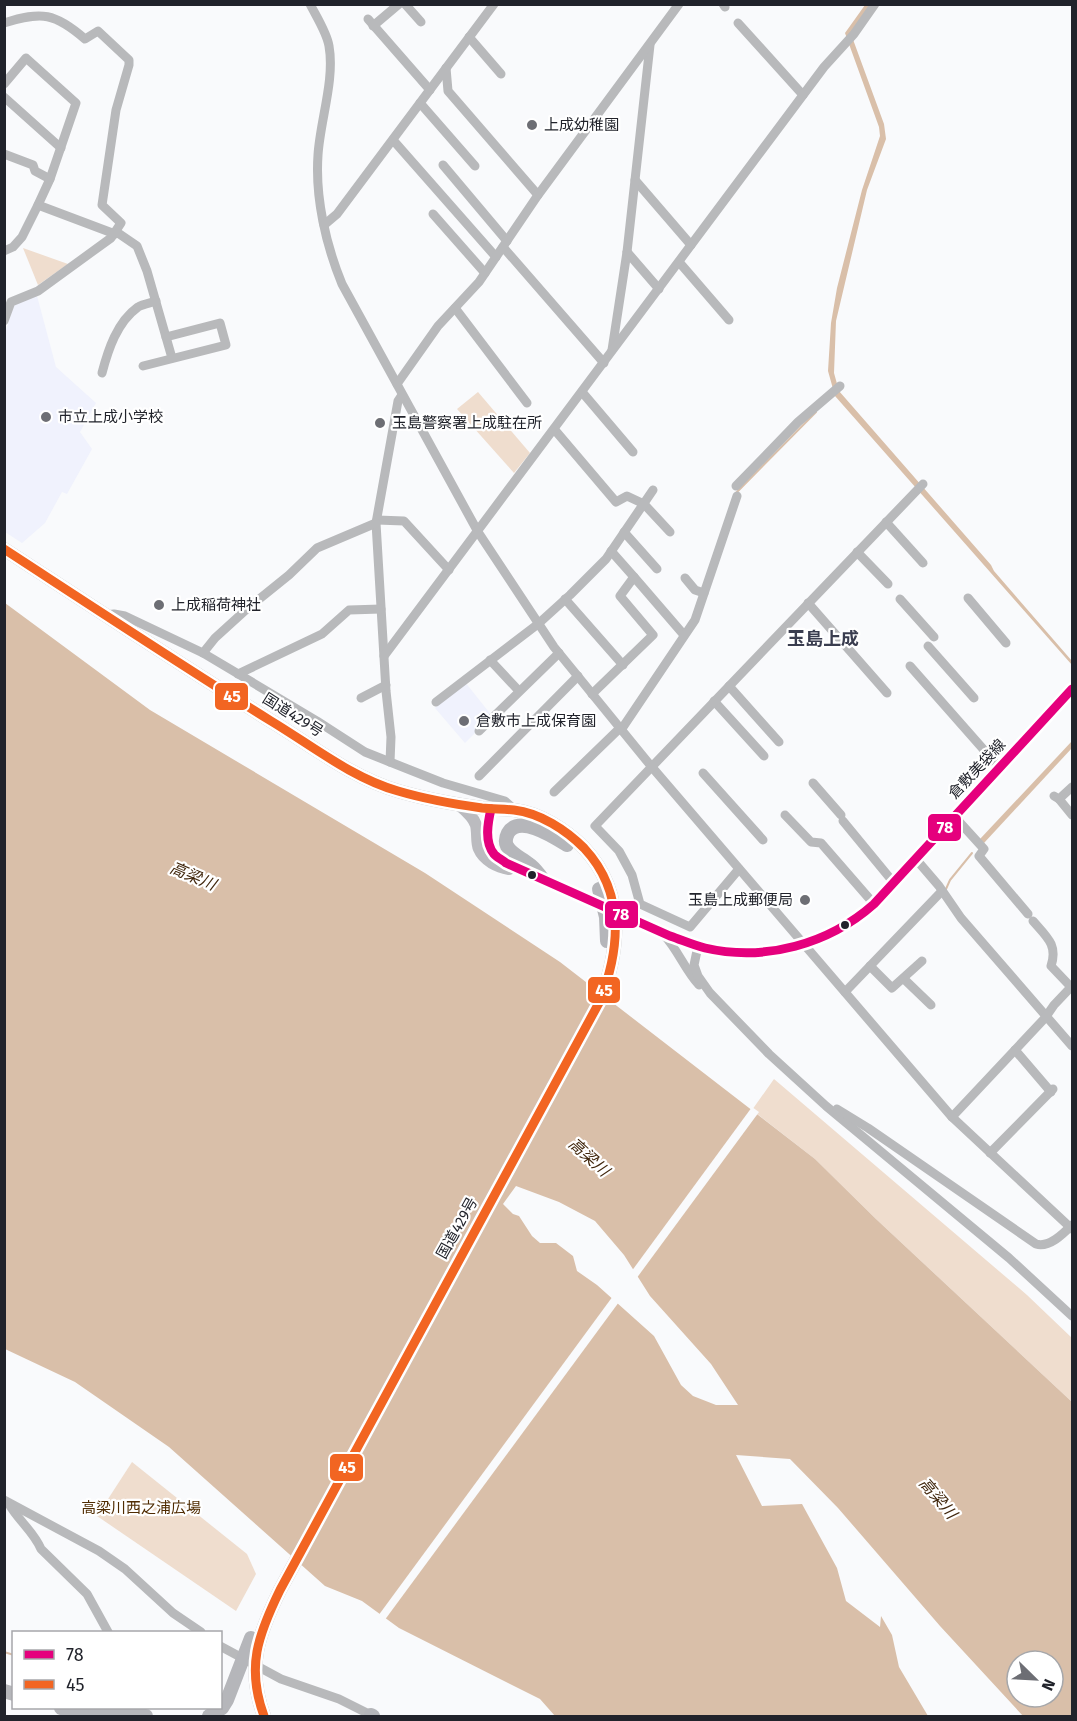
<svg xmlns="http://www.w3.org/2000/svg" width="1077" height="1721" viewBox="0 0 1077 1721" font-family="'Fira Sans','Noto Sans JP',sans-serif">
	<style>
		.built { fill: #f0f2fd }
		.green { fill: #efddce }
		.water { fill: #d9bfa9; fill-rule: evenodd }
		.pier { fill: #f9fafc }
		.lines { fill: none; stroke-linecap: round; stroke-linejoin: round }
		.stream { stroke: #d9bfa9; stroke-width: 2 }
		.minor { stroke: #b8b9bb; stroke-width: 9 }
		.major { stroke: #bbbbbf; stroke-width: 12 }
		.highway { stroke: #b5b6ba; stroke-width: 14 }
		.bus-1-casing { stroke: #fff; stroke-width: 14 }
		.bus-2-casing { stroke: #fff; stroke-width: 14 }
		.bus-1 { stroke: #e5007d; stroke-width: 9 }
		.bus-2 { stroke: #f26522; stroke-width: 9 }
		.poi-dot { fill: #6d6e74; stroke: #fff; stroke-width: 2 }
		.bus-dot { fill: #21232b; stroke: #fff; stroke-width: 2 }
		.labels { text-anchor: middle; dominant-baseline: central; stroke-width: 4.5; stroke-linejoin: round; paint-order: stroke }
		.poi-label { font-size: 15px; fill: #21232b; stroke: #fff; text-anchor: start }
		.street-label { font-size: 15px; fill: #21232b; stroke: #fff }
		.park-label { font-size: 15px; fill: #502c02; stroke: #fff }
		.water-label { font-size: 16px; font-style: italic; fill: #41270d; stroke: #fff }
		.quarter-label { font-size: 18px; font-weight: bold; fill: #3a3d4f; stroke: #fff }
		.line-badge { stroke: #fff; stroke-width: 2 }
		.badge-label { font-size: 16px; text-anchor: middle; font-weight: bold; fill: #fff }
	</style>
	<rect width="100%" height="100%" fill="#f9fafc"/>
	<g class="built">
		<path d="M 36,292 L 56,367 L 96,403 L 80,432 L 92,449 L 67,494 L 62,492 L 45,523 L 22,543 L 5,532 L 5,333 L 15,302 Z"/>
		<path d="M 465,682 L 492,716 L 465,743 L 435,708 Z"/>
	</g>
	<g class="green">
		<path d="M 23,248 L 68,264 L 38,285 Z"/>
		<path d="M 478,392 L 530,453 L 514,473 L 457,409 Z"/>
		<path d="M 774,1079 L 1027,1295 L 1072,1338 L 1072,1402 L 876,1219 L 815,1159 L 752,1110 Z"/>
		<path d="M 132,1462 L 247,1554 L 256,1574 L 236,1611 L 97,1516 Z"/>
	</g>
	<g class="water">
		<path d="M 865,5 L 872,5 L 851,34 L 884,124 L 886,139 L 867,190 L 836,321 L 834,373 L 839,391 L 991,565 L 994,571 L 1072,661 L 1072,665 L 835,396 L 828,371 L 831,323 L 837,288 L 862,190 L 880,136 L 879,127 L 845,33 Z"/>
		<path d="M 5,603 L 150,710 L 425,873 L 560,962 L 815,1159 L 876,1219 L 1072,1402 L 1072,1716 L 1023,1716 L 940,1626 L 838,1508 L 790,1459 L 736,1455 L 762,1506 L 802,1504 L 837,1568 L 846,1601 L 880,1627 L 881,1616 L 892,1635 L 899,1667 L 928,1716 L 555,1716 L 540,1699 L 399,1628 L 362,1601 L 325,1586 L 169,1447 L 75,1382 L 5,1349 ZM 516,1186 L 559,1202 L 595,1221 L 624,1255 L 650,1296 L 711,1364 L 738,1405 L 716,1405 L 693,1396 L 681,1385 L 654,1336 L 597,1285 L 577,1271 L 573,1256 L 556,1243 L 540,1243 L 532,1236 L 519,1216 L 513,1214 L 503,1204 ZM 1017,1661 L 1053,1661 L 1053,1697 L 1017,1697 Z"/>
		<path d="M 1072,741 L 1072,748 L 984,843 L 980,839 Z"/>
	</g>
	<g class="pier">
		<path d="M 752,1107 L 759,1112 L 636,1279 L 631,1272 Z"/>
		<path d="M 613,1296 L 619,1302 L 384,1621 L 378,1616 Z"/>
	</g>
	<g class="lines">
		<g class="stream">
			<path d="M 736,493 L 816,412"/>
			<path d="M 946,889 L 950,880 L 972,853"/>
			<path d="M 4,1652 L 14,1655"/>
		</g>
		<g class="minor">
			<path d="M 310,4 C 316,16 327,33 329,46 C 335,80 320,121 318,155 C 315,198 326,245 342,284 L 478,532 L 554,647 L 651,766 L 952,1117 L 1072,1229"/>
			<path d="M 405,4 L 421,22"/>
			<path d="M 723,4 L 725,7"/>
			<path d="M 368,19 L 430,90"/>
			<path d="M 4,23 C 42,11 55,13 85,39 L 98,31 L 129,60 L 129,65 L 116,110 L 102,205 L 121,223 L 111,238 L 38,291 L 11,302 L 4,321"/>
			<path d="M 738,23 L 803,95"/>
			<path d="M 373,26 L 399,4"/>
			<path d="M 469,37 L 501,74"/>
			<path d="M 446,68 L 448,91 L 538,195"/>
			<path d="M 4,84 L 26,58 L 76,103 L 50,179 L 38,205 L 22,237 L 13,247 L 4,251"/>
			<path d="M 4,97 L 61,148"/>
			<path d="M 420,103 L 475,166"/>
			<path d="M 393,140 L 496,257"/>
			<path d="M 4,154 L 33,165 L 35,171 L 50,179"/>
			<path d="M 443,165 L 507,241"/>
			<path d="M 635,180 L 691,245"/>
			<path d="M 38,205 L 115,234 L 118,233 L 137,246 L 147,271 L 172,358"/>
			<path d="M 433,214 L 485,273"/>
			<path d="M 324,225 L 337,214 L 494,4"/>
			<path d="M 503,247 L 604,363"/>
			<path d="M 627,252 L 659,289"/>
			<path d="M 679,262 L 729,320"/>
			<path d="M 455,308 L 527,403"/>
			<path d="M 612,350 L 627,252 L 650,45"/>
			<path d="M 143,366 L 226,345 L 220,323 L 166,337"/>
			<path d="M 102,373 C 108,350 117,322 138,307 C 143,304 150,303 156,301"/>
			<path d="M 397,384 L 438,326 L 479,282 L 538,195 L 679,4"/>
			<path d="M 582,392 L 633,452"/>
			<path d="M 402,395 L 398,401 L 376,523 L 386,691 L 391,737 L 390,762 L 443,783 L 505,801 L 515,810"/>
			<path d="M 554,429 L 616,502 L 627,496 L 644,504 L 670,532"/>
			<path d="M 736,486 L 798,422 L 840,386"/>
			<path d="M 377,520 L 404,521 L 449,570"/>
			<path d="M 886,522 L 923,563"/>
			<path d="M 624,532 L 657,569"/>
			<path d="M 611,551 L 634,577"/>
			<path d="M 857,552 L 888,584"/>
			<path d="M 685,578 L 695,590 L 704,593"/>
			<path d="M 968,598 L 1006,643"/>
			<path d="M 565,599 L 623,665"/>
			<path d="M 900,599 L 934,637"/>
			<path d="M 808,603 L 887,693"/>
			<path d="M 106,615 L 114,614 L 125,616 L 203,653 L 317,721 L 365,752 L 390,762"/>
			<path d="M 928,646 L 974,698"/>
			<path d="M 203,653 L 215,638 L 248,608 L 289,575 L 317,548 L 376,523"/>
			<path d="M 384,656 L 824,67 L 854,34 L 875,4"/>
			<path d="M 490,660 L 519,691"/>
			<path d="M 910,666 L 999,767"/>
			<path d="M 238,674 L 322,634 L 349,610 L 381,609"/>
			<path d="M 729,686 L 779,742"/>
			<path d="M 592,694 L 653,635 L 620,596 L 634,577 L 684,635"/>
			<path d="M 361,698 L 386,685"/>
			<path d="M 714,701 L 764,756"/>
			<path d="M 436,702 L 538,624 L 570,595 L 606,559 L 653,490"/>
			<path d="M 621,730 L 695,620 L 737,496"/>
			<path d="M 479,731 L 559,653"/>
			<path d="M 703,773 L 763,840"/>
			<path d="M 479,776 L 578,676"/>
			<path d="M 813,783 L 841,815"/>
			<path d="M 554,792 L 620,728"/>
			<path d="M 1054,796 L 1059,799 L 1072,787"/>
			<path d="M 1059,799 L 1072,815"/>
			<path d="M 785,815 L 811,842 L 821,843 L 874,904"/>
			<path d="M 954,816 L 984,849 L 979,856 L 1028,914"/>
			<path d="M 843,821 L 894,883"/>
			<path d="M 915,858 L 939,886 L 961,918 L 1072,1046"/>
			<path d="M 739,869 L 690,927 L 640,904 L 632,875 L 619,851 L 595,826 L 923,484"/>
			<path d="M 1033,921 C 1047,937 1058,945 1051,966 L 1071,987"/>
			<path d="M 664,935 C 678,950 685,970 699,985"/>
			<path d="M 698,946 L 694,965 L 698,976 L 710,993 L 769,1054 L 826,1106 L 1009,1258 L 1072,1316"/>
			<path d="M 870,966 L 892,988 L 922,961"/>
			<path d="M 904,979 L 931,1005"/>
			<path d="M 845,992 L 941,892"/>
			<path d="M 1015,1050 L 1051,1092"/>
			<path d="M 837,1109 L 868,1128 L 1036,1244 C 1049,1248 1063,1234 1072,1225"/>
			<path d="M 952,1117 L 1045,1018 L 1054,1005 L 1072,986"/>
			<path d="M 990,1153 L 1053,1089"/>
			<path d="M 4,1500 L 99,1551 L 125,1569 L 173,1613 L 201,1632"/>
			<path d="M 9,1504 C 18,1520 34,1532 41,1549 L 87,1594 L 108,1632"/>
			<path d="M 220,1646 L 281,1679 L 339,1699 L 371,1715"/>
		</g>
		<g class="major">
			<path d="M 458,804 C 465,810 473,816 476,825 C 478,833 476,842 479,849 C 484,861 498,867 509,869"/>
			<path d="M 491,809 C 488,822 484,842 494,854 C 496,857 503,860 506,863 L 670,936 C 682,940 693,945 705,948 C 765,962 829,944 874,904 L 1072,689"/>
		</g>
		<g class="highway">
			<path d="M 4,549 C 93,607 181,665 271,721 C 311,745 352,778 398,791 C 425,799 453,804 482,808 C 493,809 503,809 514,810 C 540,813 566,830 584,848 C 626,893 620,949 600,1001 L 280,1590 C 258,1635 246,1667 264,1716"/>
			<path d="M 542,878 C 538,873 534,867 529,864 C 522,858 512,855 507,846 C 505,842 506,837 508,833 C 519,814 554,837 567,845"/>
			<path d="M 599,889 L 606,917 L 607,941"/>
			<path d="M 4,1691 L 14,1694"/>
			<path d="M 61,1708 L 92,1716"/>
			<path d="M 95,1708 L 125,1716"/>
			<path d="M 371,1715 L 373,1716"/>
			<path d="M 125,1716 L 146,1716"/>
			<path d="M 209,1716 L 222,1708 L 227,1700 L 251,1638"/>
		</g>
		<g class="bus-1-casing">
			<path id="bus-1" d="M 491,809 C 488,822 484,842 494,854 C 496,857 503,860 506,863 L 670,936 C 682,940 693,945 705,948 C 765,962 829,944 874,904 L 1072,689"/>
		</g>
		<g class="bus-2-casing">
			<path id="bus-2" d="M 4,549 C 93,607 181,665 271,721 C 311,745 352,778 398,791 C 425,799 453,804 482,808 C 493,809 503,809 514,810 C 540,813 566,830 584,848 C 626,893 620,949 600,1001 L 280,1590 C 258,1635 246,1667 264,1716"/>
		</g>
		<use href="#bus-1" class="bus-1"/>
		<use href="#bus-2" class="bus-2"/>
	</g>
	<g class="poi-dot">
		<circle cx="532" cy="125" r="6"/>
		<circle cx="46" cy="417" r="6"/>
		<circle cx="380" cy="423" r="6"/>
		<circle cx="159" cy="605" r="6"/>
		<circle cx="464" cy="721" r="6"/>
		<circle cx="805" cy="900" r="6"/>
	</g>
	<g class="bus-dot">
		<circle cx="532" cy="875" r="5"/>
		<circle cx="845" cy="925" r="5"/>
	</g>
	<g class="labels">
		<g class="poi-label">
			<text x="544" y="125">上成幼稚園</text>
			<text x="58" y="417">市立上成小学校</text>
			<text x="392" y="423">玉島警察署上成駐在所</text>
			<text x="171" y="605">上成稲荷神社</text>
			<text x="476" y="721">倉敷市上成保育園</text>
			<text x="793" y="900" text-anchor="end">玉島上成郵便局</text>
		</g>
		<g class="street-label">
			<text transform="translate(293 715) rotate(32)">国道429号</text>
			<text transform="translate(977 769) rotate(-47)">倉敷美袋線</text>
			<text transform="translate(457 1228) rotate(-61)">国道429号</text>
		</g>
		<g class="park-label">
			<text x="141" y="1508">高梁川西之浦広場</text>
		</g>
		<g class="water-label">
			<text transform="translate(193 876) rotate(23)">高梁川</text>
			<text transform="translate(589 1157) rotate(42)">高梁川</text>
			<text transform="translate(938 1498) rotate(50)">高梁川</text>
		</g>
		<g class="quarter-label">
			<text x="823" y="639">玉島上成</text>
		</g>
	</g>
	<g class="line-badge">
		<rect x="214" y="682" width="35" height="29" rx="6" fill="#f26522"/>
		<rect x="927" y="813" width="35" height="29" rx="6" fill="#e5007d"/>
		<rect x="604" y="900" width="35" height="29" rx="6" fill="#e5007d"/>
		<rect x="587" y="976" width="34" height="28" rx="6" fill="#f26522"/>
		<rect x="329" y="1453" width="35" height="29" rx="6" fill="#f26522"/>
	</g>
	<g class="badge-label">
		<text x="232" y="702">45</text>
		<text x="945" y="833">78</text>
		<text x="621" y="920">78</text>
		<text x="604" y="996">45</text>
		<text x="347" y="1473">45</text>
	</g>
	<rect width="1077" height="1721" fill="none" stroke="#21232b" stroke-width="12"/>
	<rect x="12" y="1631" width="210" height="78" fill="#ffffff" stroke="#a6a7aa" stroke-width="1.5"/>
	<rect x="24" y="1650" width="30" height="9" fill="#e5007d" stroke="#a6a7aa" stroke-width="1.5"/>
	<text x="66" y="1661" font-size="18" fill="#21232b">78</text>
	<rect x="24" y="1680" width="30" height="9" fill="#f26522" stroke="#a6a7aa" stroke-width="1.5"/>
	<text x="66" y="1691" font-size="18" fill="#21232b">45</text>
	<g transform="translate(1035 1679) rotate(114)"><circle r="28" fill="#ffffff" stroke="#a6a7aa" stroke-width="1.5"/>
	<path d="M0-4.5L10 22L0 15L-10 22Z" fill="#6d6e74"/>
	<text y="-9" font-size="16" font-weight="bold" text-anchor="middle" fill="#21232b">N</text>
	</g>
</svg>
